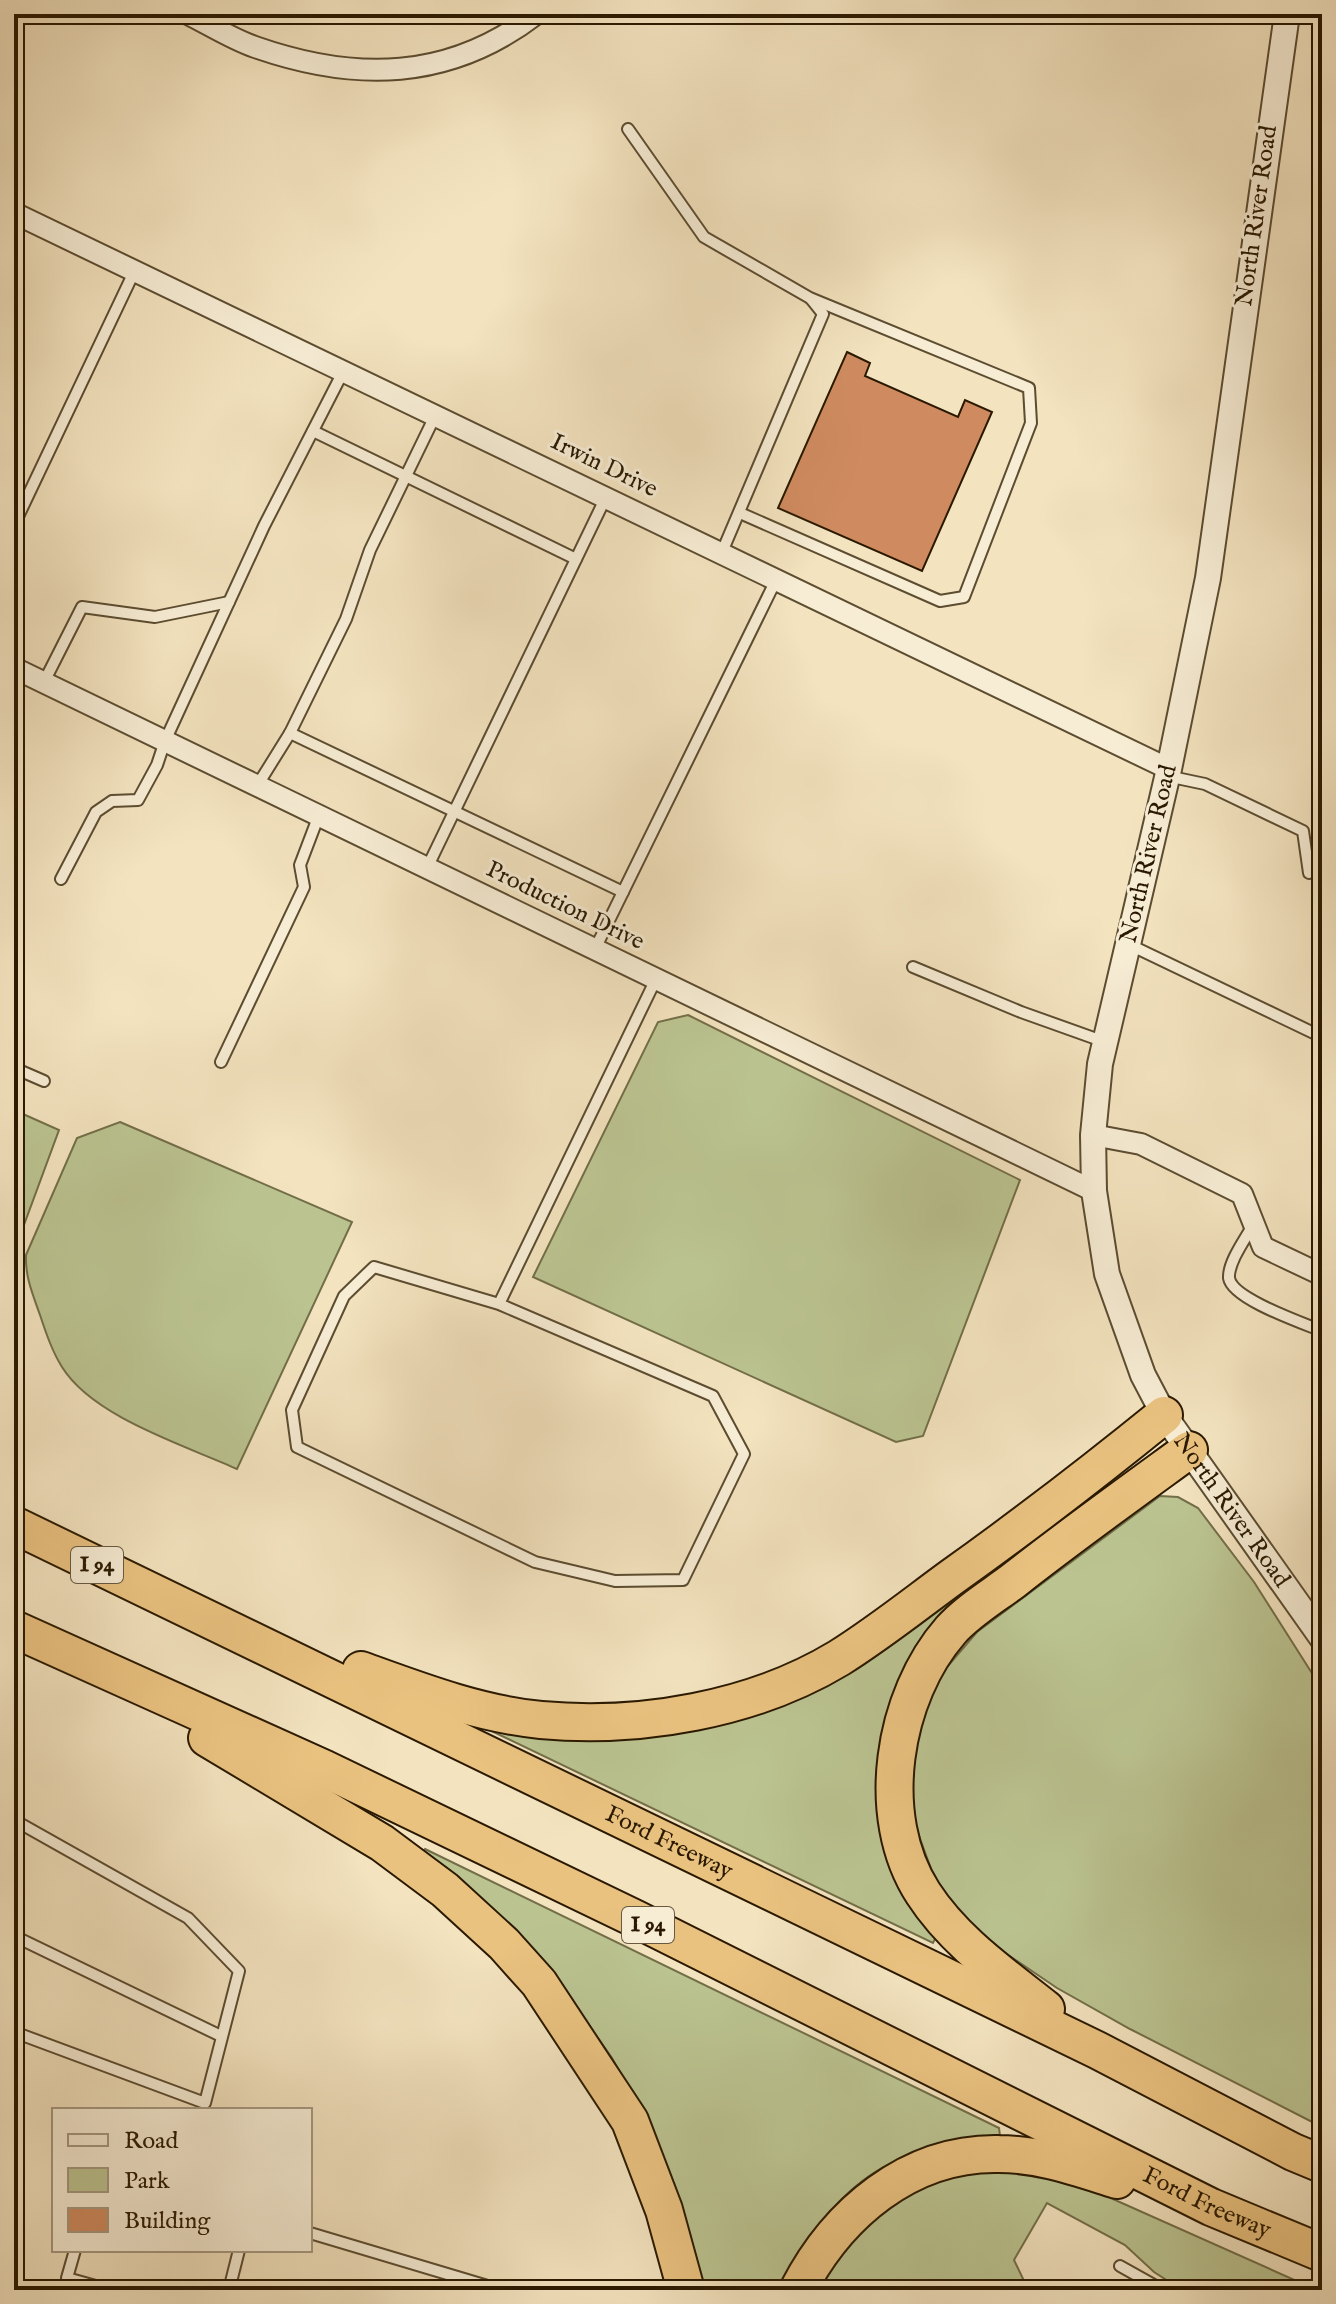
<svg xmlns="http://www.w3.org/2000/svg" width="1336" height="2304" viewBox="0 0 1336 2304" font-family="'IM FELL English',serif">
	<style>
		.green { fill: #bbc491; stroke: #726e48; stroke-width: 2 }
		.building { fill: #cf8b5f; stroke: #2a1900; stroke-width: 2 }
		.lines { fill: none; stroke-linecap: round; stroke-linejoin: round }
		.service-casing { stroke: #5c4c30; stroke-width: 14 }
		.minor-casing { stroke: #5c4c30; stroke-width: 24 }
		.tertiary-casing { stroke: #5c4c30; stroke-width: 28 }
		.motorway-casing { stroke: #2a1900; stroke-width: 40 }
		.service { stroke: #f7edd5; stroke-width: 10 }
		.minor { stroke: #f7edd5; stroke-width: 20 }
		.tertiary { stroke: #f7edd5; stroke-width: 24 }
		.motorway { stroke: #eac280; stroke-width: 36 }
		.labels { text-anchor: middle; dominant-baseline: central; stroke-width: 6; stroke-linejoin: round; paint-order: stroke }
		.shield { fill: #f7edd5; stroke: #685940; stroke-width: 2 }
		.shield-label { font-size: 22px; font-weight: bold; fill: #2a1900 }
		.street-label { font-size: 24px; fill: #2a1900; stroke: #f7edd5 }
	</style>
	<rect width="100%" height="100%" fill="#f3e3bf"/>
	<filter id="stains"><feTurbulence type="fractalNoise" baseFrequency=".0025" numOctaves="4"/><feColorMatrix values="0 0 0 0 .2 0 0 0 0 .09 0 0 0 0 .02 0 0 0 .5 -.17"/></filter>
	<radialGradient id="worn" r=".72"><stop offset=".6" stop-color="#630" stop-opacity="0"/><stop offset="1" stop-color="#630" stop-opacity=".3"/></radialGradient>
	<g class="green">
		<path d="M 688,1015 L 1020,1180 L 923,1436 L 896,1442 L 533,1277 L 658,1022 Z"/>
		<path d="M 14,1110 L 59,1130 L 14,1252 Z"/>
		<path d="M 120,1122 L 352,1222 L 237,1469 C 184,1445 93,1417 62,1367 C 52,1351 46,1333 40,1315 C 33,1295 25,1277 26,1255 L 77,1138 Z"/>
		<path d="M 1160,1496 L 1178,1497 L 1198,1508 L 1254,1582 L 1322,1689 L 1322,2127 L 1130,2029 L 1057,1988 L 986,1940 L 947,1897 L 934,1877 L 914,1822 L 911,1761 L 929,1697 L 947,1667 L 977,1632 Z"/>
		<path d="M 971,1579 L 976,1588 L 892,1709 L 937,1935 L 933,1943 L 477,1724 L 656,1729 Z"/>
		<path d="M 425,1849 L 999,2128 L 1000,2136 C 972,2142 943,2146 916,2154 C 849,2173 810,2231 783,2290 L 699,2290 L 631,2092 L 612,2058 L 558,1981 L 423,1852 Z"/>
		<path d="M 1006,2166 L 1077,2183 L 1317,2290 L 1182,2290 L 1154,2272 L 1125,2245 L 1047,2203 L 1014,2260 L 1025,2283 L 1036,2290 L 814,2290 C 842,2240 892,2188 949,2174 C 967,2170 987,2169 1006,2166 Z"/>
	</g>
	<path class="building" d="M 847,352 L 870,363 L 865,376 L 958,417 L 965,400 L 992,412 L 922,571 L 778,508 Z"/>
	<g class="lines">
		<g class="service-casing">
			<g id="service">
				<path d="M 628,129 L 704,237 L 810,298 L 1029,388 L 1031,423 L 964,597 L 940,601 L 740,513"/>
				<path d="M 313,431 L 576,559"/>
				<path d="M 14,525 L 135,270"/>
				<path d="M 722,552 L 823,314 L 811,299"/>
				<path d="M 44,682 L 82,607 L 155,617 L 229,602"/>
				<path d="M 290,733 L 623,892"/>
				<path d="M 1167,776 L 1205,784 L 1303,831 L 1309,873"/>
				<path d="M 257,786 L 290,733 L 346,619 L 370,550 L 436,414"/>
				<path d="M 427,868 L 606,497"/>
				<path d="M 61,879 L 96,812 L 112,801 L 138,800 L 157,765 L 165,741 L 264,526 L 344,370"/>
				<path d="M 1130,945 L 1322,1037"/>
				<path d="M 595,949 L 777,578"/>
				<path d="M 913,967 L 1021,1012 L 1105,1042"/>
				<path d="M 221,1062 L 304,887 L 300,865 L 319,815"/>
				<path d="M 14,1068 L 44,1081"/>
				<path d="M 1253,1225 C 1246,1238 1228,1262 1229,1278 C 1232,1299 1303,1323 1322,1331"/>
				<path d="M 499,1304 L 713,1396 L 744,1454 L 683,1580 L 615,1581 L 535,1562 L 297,1447 L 292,1410 L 344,1296 L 374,1267 L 499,1304 L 656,979"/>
				<path d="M 14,1820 L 188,1918 L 239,1971 L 205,2103 L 14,2032"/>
				<path d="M 14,1936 L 221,2036"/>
				<path d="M 310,2233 L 501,2290"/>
				<path d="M 75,2250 L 67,2278 L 110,2290"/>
				<path d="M 1120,2266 L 1163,2290"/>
				<path d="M 229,2290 L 239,2250"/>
			</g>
		</g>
		<g class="minor-casing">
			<g id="minor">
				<path d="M 188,14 C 210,25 232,39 255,47 C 355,82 449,81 536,14"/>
				<path d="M 14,213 L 1169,769"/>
				<path d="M 14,668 L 1094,1191"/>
				<path d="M 1093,1135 L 1141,1144 L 1242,1194 L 1263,1247 L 1322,1275"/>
			</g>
		</g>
		<g class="tertiary-casing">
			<g id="tertiary">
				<path id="s1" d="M 1287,14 L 1208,578 L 1169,769 L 1100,1064 L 1093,1135 L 1094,1191 L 1107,1274 L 1143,1375 L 1164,1415 L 1322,1638"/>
			</g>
		</g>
		<g class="motorway-casing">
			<g id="motorway">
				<path id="s2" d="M 14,1525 L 1097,2050 L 1293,2152 L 1322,2164"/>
				<path id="s3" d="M 14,1629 L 325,1769 L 636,1919 L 1211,2207 L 1322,2253"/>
				<path d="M 361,1670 C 419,1691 479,1714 541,1720 C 640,1729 753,1710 839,1658 C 879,1633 915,1604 952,1577 C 1025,1525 1095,1471 1164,1415"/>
				<path d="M 207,1738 L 382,1843 L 445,1890 L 504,1944 L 539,1983 L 630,2121 L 664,2210 L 686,2290"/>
				<path d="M 1046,2009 C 1002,1974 954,1941 923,1893 C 873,1816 893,1696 951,1630 C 968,1611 993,1596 1013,1581 C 1070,1536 1130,1493 1189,1450"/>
				<path d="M 798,2290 C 837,2214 909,2152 999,2154 C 1040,2154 1078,2168 1117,2180"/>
			</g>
		</g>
		<use href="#service" class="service"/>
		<use href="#minor" class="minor"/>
		<use href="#tertiary" class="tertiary"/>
		<use href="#motorway" class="motorway"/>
	</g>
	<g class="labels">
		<g class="shield">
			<rect x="71" y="1547" width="52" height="36" rx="6"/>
			<rect x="622" y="1907" width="52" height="36" rx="6"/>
		</g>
		<g class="shield-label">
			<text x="97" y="1565">I 94</text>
			<text x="648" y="1925">I 94</text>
		</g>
		<g class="street-label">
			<text transform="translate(1257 216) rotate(-82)">North River Road</text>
			<text transform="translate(604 466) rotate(26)">Irwin Drive</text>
			<text transform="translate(1149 854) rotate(-77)">North River Road</text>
			<text transform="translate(565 906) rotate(26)">Production Drive</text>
			<text stroke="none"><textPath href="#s1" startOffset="1548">North River Road</textPath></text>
			<text stroke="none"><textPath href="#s2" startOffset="728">Ford Freeway</textPath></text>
			<text stroke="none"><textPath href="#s3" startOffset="1324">Ford Freeway</textPath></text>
		</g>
	</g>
	<rect width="1336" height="2304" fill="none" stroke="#f3e3bf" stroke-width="48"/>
	<rect x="16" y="16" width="1304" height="2272" fill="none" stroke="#2a1900" stroke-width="4"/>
	<rect x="24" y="24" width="1288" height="2256" fill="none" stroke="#2a1900" stroke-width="2"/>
	<rect x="52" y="2108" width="260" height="144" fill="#f7edd5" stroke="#a59880" stroke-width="2"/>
	<rect x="68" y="2134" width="40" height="12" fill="#f7edd5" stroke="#a59880" stroke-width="2"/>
	<text x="124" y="2148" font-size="24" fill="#2a1900">Road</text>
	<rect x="68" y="2168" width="40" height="24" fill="#bbc491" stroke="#a59880" stroke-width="2"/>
	<text x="124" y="2188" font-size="24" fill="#2a1900">Park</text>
	<rect x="68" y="2208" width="40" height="24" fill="#cf8b5f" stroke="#a59880" stroke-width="2"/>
	<text x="124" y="2228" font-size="24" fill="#2a1900">Building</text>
	<rect width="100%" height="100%" filter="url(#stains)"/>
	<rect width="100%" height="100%" fill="url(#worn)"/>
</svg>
